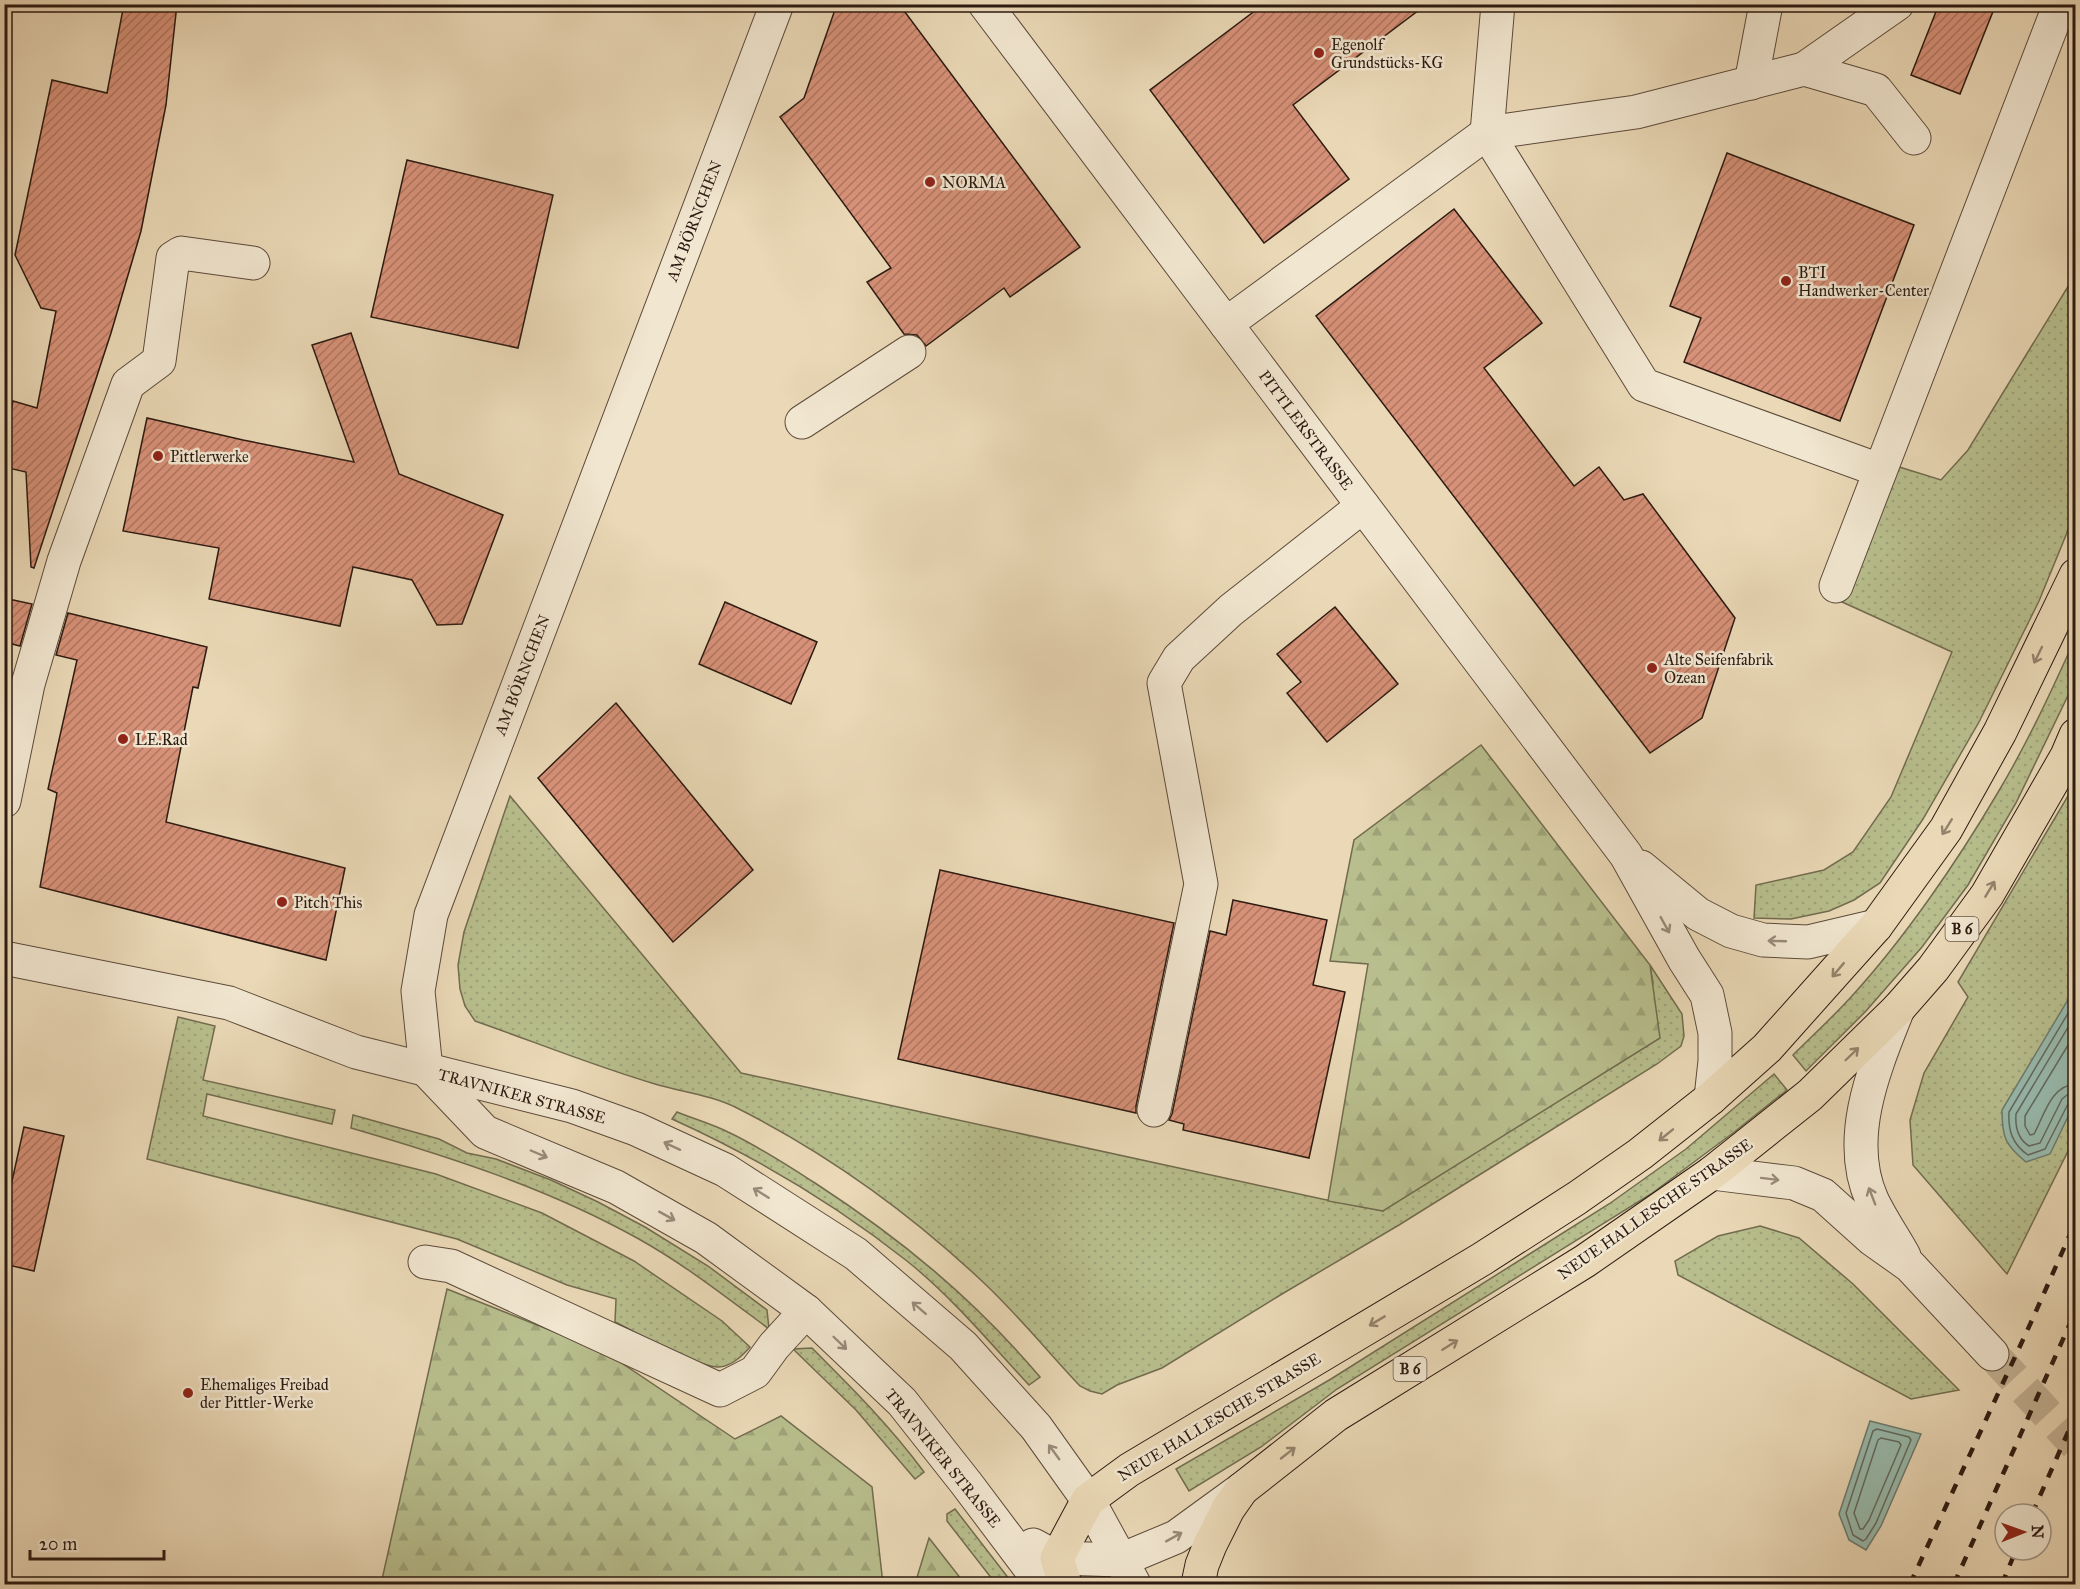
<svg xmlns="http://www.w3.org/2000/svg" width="2080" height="1589" viewBox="0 0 2080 1589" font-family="'IM FELL Great Primer',serif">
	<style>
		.grass { fill: url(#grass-dots); stroke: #726c4f; stroke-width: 1.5 }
		.forest { fill: url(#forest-firs); stroke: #726c4f; stroke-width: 1.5 }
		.water { fill: #98baad; stroke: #6d7a6f; stroke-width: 1.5 }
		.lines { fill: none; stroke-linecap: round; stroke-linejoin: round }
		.shore { stroke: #626a5f; stroke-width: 1.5 }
		.building { fill: url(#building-hatch); stroke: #2c1a11; stroke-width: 1.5 }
		.minor-tunnel { stroke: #c4b295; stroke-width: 33; stroke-dasharray: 33 16; stroke-linecap: butt }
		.minor-casing { stroke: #5c4a3a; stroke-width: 35 }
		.major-casing { stroke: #2c1a11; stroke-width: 35 }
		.minor { stroke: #f1e6d0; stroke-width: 33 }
		.major { stroke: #ead8b6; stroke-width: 33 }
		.rail { stroke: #2c1a11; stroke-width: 4.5; stroke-dasharray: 10 10; stroke-linecap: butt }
		.oneway { stroke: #94826c }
		.oneway2 { stroke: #988a7a }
		.poi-dot { fill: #8f2418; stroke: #f1e6d0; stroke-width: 2 }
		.labels { text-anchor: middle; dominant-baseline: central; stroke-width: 5; stroke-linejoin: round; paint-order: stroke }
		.shield { fill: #f1e6d0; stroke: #67574a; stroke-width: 1.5 }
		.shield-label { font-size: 15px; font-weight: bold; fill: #2c1a11 }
		.poi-label { font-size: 16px; fill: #2c1a11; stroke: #f1e6d0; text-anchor: start }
		.street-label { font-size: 16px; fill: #2c1a11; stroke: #f1e6d0 }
	</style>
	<defs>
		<pattern id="grass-dots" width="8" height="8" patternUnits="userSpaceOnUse" patternTransform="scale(1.5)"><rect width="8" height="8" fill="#b8be8d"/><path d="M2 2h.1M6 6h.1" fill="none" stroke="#9ea379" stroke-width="1.8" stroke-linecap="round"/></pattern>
		<pattern id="forest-firs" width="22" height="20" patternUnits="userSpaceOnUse" patternTransform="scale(1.5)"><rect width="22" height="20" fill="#b8be8d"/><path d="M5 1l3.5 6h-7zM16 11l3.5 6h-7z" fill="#9ea379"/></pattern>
		<pattern id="building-hatch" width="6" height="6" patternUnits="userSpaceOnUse" patternTransform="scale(1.5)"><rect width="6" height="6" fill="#d79178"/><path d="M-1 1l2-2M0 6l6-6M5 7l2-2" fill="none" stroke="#af7661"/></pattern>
	</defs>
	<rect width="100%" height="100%" fill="#ead8b6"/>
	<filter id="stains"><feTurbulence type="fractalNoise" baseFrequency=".00333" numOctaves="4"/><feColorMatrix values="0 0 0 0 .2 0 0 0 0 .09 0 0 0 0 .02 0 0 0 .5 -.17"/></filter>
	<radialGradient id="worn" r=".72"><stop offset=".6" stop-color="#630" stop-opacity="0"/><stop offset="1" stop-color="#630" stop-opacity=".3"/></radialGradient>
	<g class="grass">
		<path d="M 2075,275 L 2075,513 L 2039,601 L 1979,722 L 1923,819 L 1880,883 L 1854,900 L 1829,911 L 1791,919 L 1754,918 L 1756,885 L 1824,870 L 1853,852 L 1891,797 L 1952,652 L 1840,601 L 1896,466 L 1941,480 L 1968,450 Z"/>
		<path d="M 2075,639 L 2075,681 L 2016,803 L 1968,885 L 1922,947 L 1866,1011 L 1806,1071 L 1793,1055 C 1812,1036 1832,1018 1851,997 C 1904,939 1957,862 1997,794 C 2027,744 2051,692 2075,639 Z"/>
		<path d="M 2075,784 L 2075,1137 L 2007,1274 L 1913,1165 L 1910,1120 L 1924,1073 L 1968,997 L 1958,982 Z"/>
		<path d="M 510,796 L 741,1073 L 1322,1199 L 1383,1211 L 1653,984 L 1650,965 L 1682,1014 L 1684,1036 L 1681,1046 L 1657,1064 L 1399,1225 L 1282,1294 L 1162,1368 L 1117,1385 L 1102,1394 L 1090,1391 L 1080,1386 C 1048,1352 1018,1315 984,1283 C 911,1214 826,1153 737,1108 C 711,1095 682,1092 655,1084 C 594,1066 535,1042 475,1021 L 465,1006 L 460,989 L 458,965 L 464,932 Z"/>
		<path d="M 178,1017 L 215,1026 L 203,1080 L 335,1110 L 332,1124 L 207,1094 L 203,1116 L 436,1174 L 542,1213 L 634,1261 L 722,1321 L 750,1347 C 742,1356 732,1366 719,1367 C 698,1368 638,1333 615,1322 L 616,1299 L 567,1285 L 457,1239 L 147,1159 Z"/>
		<path d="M 1774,1074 L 1787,1090 L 1733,1133 L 1651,1194 L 1337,1389 L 1261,1447 L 1189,1491 L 1176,1469 L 1331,1379 L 1609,1204 L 1686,1149 Z"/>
		<path d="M 677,1112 C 694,1119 712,1124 728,1132 C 758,1146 787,1165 815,1183 C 901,1239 973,1298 1040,1377 L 1029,1385 C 990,1343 952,1297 907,1261 C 835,1204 756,1157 672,1119 Z"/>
		<path d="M 353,1115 L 439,1139 L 467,1153 L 496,1159 L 551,1180 L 598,1202 L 645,1227 L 708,1266 L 767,1310 L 769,1329 C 726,1297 684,1264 637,1238 C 547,1188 450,1157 351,1128 Z"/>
		<path d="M 1760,1226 L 1799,1238 L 1853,1284 L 1959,1390 L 1911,1399 L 1678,1275 L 1675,1261 L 1718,1236 Z"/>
		<path d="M 812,1348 C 851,1387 891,1427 924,1472 L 915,1479 L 856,1410 L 793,1349 Z"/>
		<path d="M 955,1509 L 1013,1584 L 996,1584 L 947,1521 L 947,1514 Z"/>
	</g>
	<g class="forest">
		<path d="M 1481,745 L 1650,965 L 1660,1038 L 1383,1211 L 1328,1201 L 1368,964 L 1330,961 L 1354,840 Z"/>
		<path d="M 447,1289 L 605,1352 L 735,1439 L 781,1416 L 872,1487 L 883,1584 L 381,1584 Z"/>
		<path d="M 929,1538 L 965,1584 L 915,1584 Z"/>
	</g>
	<g class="water">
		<path d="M 2075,988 L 2075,1102 L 2050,1154 L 2026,1162 C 2005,1145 2002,1137 2002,1110 Z"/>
		<path d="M 1870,1421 L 1921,1434 L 1881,1526 L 1866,1550 L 1849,1540 L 1839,1514 Z"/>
	</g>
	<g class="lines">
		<g class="shore">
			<path d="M 2076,1000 L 2009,1112 C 2008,1130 2012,1144 2028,1155 L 2045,1149 L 2068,1104 L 2076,1101"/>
			<path d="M 2076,1014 L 2016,1114 C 2015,1127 2018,1139 2029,1146 L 2040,1143 L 2062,1099 L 2067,1095 L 2076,1093"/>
			<path d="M 2076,1032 L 2025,1116 L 2025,1126 L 2030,1135 L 2034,1134 C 2044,1116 2051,1085 2076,1084"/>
			<path d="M 1877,1429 L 1909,1437 L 1911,1440 L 1876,1523 L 1866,1539 L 1863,1541 L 1853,1535 L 1846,1513 L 1873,1431 Z"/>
			<path d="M 1881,1438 L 1899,1442 L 1901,1445 L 1869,1520 L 1863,1529 L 1860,1529 L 1854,1513 L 1878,1440 Z"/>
		</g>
	</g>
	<g class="building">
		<path d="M 124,4 L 177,4 L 166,105 L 141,231 L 111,333 L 34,568 L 31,567 L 26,472 L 4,467 L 4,442 L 13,401 L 37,408 L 56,311 L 41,308 L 15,255 L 52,80 L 107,93 Z"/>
		<path d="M 837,4 L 899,4 L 1080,247 L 1010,297 L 1004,288 L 926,346 L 917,335 L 904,334 L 867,282 L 891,268 L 780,117 L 804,98 Z"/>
		<path d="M 1264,4 L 1427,4 L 1293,105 L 1349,179 L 1264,243 L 1150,90 Z"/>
		<path d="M 1939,4 L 1996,4 L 1960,94 L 1911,75 Z"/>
		<path d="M 1727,153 L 1914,225 L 1840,421 L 1684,362 L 1701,318 L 1670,306 Z"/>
		<path d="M 407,160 L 553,195 L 518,348 L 371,317 Z"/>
		<path d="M 1454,209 L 1542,323 L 1484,368 L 1574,486 L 1599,467 L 1624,500 L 1643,494 L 1735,618 L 1702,718 L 1650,753 L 1316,316 Z"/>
		<path d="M 351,333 L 399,474 L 503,515 L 462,624 L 437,625 L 412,580 L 353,567 L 340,626 L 209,599 L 219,548 L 123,531 L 147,418 L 243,440 L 354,462 L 312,345 Z"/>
		<path d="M 4,598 L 32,604 L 20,646 L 4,642 Z"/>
		<path d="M 725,602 L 817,642 L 791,704 L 699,664 Z"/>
		<path d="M 1335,607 L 1398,684 L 1327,742 L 1287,693 L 1301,682 L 1277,654 Z"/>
		<path d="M 68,613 L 207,647 L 198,688 L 193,687 L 166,822 L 345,868 L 326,960 L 40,887 L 57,793 L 48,789 L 77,660 L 56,655 Z"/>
		<path d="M 616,703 L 753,870 L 673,942 L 538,778 Z"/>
		<path d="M 940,870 L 1174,923 L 1136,1106 L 1136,1113 L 898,1059 Z"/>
		<path d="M 1233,900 L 1327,920 L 1313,985 L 1345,992 L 1309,1158 L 1183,1130 L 1184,1124 L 1169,1120 L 1172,1114 L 1210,931 L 1226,935 Z"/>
		<path d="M 24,1127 L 64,1136 L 34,1271 L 4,1264 L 4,1217 Z"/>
	</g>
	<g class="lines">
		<path class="minor-tunnel" d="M 1992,1354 L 2076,1445"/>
		<g class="minor-casing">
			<g id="minor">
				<path d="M 985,4 L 1626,855 L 1684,959 L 1707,995 L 1715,1033 L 1715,1061 L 1711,1098"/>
				<path d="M 1498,4 L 1487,133 L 1644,385 L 1879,470"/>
				<path d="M 1804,69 L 1897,4"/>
				<path d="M 1751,83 L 1766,4"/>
				<path d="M 1226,324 L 1487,133 L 1636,112 L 1804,69 L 1876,90 L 1914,138"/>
				<path d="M 802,422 L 909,352"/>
				<path d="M 1836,586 L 2060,4"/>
				<path d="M 4,801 L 28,684 L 64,561 L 128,384 L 159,361 L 173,258 L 181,253 L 253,263"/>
				<path d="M 1641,867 L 1698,914 L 1731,931 L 1763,940 L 1808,942 L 1876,926"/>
				<path d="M 4,958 L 229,1003 L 356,1052 L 572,1106 L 636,1129 L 725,1170 L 856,1254 L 963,1346 L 1036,1427 L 1088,1500 L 1134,1584"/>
				<path d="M 1898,1009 C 1875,1067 1844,1138 1872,1200 C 1881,1219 1894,1238 1904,1256"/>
				<path d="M 426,1070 L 418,991 L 431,915 L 777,4"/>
				<path d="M 426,1070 L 485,1132 L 616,1187 L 706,1238 L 806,1311 L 902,1402 L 966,1483 L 1042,1584"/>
				<path d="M 1154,1110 L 1201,884 L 1164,683 L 1179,658 L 1231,610 L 1363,506"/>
				<path d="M 1712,1173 L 1794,1183 L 1823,1195 L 1872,1239 L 1910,1266 L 1992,1354"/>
				<path d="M 425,1262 L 451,1266 L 720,1390 L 755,1372 L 774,1346 L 806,1311"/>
				<path d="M 1033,1545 L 1057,1558 L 1121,1560 L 1176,1537 L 1242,1489"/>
			</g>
		</g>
		<g class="major-casing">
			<g id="major">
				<path d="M 1065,1584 L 1057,1558 L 1088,1500 L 1129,1470 L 1482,1259 L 1577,1198 L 1640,1154 L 1711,1098 L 1767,1048 L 1876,926 L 1946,829 L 2000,732 L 2076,575"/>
				<path d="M 1198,1584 L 1202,1565 L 1210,1545 L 1228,1509 L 1242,1489 L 1336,1415 L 1585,1261 L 1712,1173 L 1810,1095 L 1898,1009 L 1933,969 L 1987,895 L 2067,756 L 2076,735"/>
			</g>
		</g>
		<use href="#minor" class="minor"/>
		<use href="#major" class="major"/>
		<g class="rail">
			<path d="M 2032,1514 L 2076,1414"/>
			<path d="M 1910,1584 L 2033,1318 L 2076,1221"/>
			<path d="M 1954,1584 L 2076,1310"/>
			<path d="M 2002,1584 L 2016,1550"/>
		</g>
	</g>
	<defs><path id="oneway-shaft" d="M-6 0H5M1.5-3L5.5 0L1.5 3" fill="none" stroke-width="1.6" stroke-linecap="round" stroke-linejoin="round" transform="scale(1.5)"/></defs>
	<g class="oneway">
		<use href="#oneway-shaft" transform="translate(2038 655) rotate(116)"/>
		<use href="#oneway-shaft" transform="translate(1947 827) rotate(122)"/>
		<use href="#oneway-shaft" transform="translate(1990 889) rotate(-59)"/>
		<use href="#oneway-shaft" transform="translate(1838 970) rotate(130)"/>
		<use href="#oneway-shaft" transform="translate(1852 1054) rotate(-44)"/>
		<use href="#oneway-shaft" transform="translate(1666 1135) rotate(141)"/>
		<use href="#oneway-shaft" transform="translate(1377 1321) rotate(149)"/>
		<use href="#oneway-shaft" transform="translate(1450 1345) rotate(-32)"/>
		<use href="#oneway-shaft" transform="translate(1288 1453) rotate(-38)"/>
	</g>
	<g class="oneway2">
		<use href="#oneway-shaft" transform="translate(1665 925) rotate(61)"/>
		<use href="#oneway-shaft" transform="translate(1777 941) rotate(-178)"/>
		<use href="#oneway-shaft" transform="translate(672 1146) rotate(-155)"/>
		<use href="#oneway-shaft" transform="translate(539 1154) rotate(23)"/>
		<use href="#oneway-shaft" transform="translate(1770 1179) rotate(7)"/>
		<use href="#oneway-shaft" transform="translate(761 1193) rotate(-148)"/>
		<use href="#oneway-shaft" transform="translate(1872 1196) rotate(-111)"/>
		<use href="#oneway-shaft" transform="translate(667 1216) rotate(29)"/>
		<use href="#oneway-shaft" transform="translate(919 1308) rotate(-139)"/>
		<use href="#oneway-shaft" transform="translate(840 1343) rotate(44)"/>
		<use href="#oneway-shaft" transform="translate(1054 1452) rotate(-126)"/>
		<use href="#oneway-shaft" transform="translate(1174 1537) rotate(-29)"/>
	</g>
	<g class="poi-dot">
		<circle cx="1319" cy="53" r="6"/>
		<circle cx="930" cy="182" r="6"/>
		<circle cx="1786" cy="281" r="6"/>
		<circle cx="158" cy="456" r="6"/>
		<circle cx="1652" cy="668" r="6"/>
		<circle cx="123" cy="739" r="6"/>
		<circle cx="282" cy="902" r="6"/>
		<circle cx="188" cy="1393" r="6"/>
	</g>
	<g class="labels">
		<g class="shield">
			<rect x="1945.5" y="917" width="33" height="24" rx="4.5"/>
			<rect x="1393.5" y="1357" width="33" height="24" rx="4.5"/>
		</g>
		<g class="shield-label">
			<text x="1962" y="929">B 6</text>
			<text x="1410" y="1369">B 6</text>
		</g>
		<g class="poi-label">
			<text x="1331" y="44">Egenolf<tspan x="1331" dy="18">Grundstücks-KG</tspan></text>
			<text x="942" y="182">NORMA</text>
			<text x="1798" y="272">BTI<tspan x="1798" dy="18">Handwerker-Center</tspan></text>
			<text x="170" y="456">Pittlerwerke</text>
			<text x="1664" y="659">Alte Seifenfabrik<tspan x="1664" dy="18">Ozean</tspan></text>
			<text x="135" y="739">LE.Rad</text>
			<text x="294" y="902">Pitch This</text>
			<text x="200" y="1384">Ehemaliges Freibad<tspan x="200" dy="18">der Pittler-Werke</tspan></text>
		</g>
		<g class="street-label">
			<text transform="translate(694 221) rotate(-69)">AM BÖRNCHEN</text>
			<text transform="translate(1306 430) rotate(53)">PITTLERSTRASSE</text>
			<text transform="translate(522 675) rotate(-69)">AM BÖRNCHEN</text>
			<text transform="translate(522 1096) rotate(15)">TRAVNIKER STRASSE</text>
			<text transform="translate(1655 1209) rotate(-35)">NEUE HALLESCHE STRASSE</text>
			<text transform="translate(1219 1417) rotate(-31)">NEUE HALLESCHE STRASSE</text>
			<text transform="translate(943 1458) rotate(51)">TRAVNIKER STRASSE</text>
		</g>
	</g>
	<rect width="2080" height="1589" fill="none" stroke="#ead8b6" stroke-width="24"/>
	<rect x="6" y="6" width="2068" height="1577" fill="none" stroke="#2c1a11" stroke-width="3"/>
	<rect x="12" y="12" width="2056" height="1565" fill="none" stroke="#2c1a11" stroke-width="1.5"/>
	<g transform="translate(2023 1532) rotate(89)"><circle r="28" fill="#f1e6d0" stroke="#a29484" stroke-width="1.5"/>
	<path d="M0-4.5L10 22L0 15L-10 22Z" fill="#8f2418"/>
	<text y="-9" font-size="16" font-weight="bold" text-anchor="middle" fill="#2c1a11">N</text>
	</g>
	<path d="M30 1550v9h134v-9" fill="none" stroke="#2c1a11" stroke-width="3"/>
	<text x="39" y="1550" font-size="18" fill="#2c1a11" stroke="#f1e6d0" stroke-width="4.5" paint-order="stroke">20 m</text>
	<rect width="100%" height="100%" filter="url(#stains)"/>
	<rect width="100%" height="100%" fill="url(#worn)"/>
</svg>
